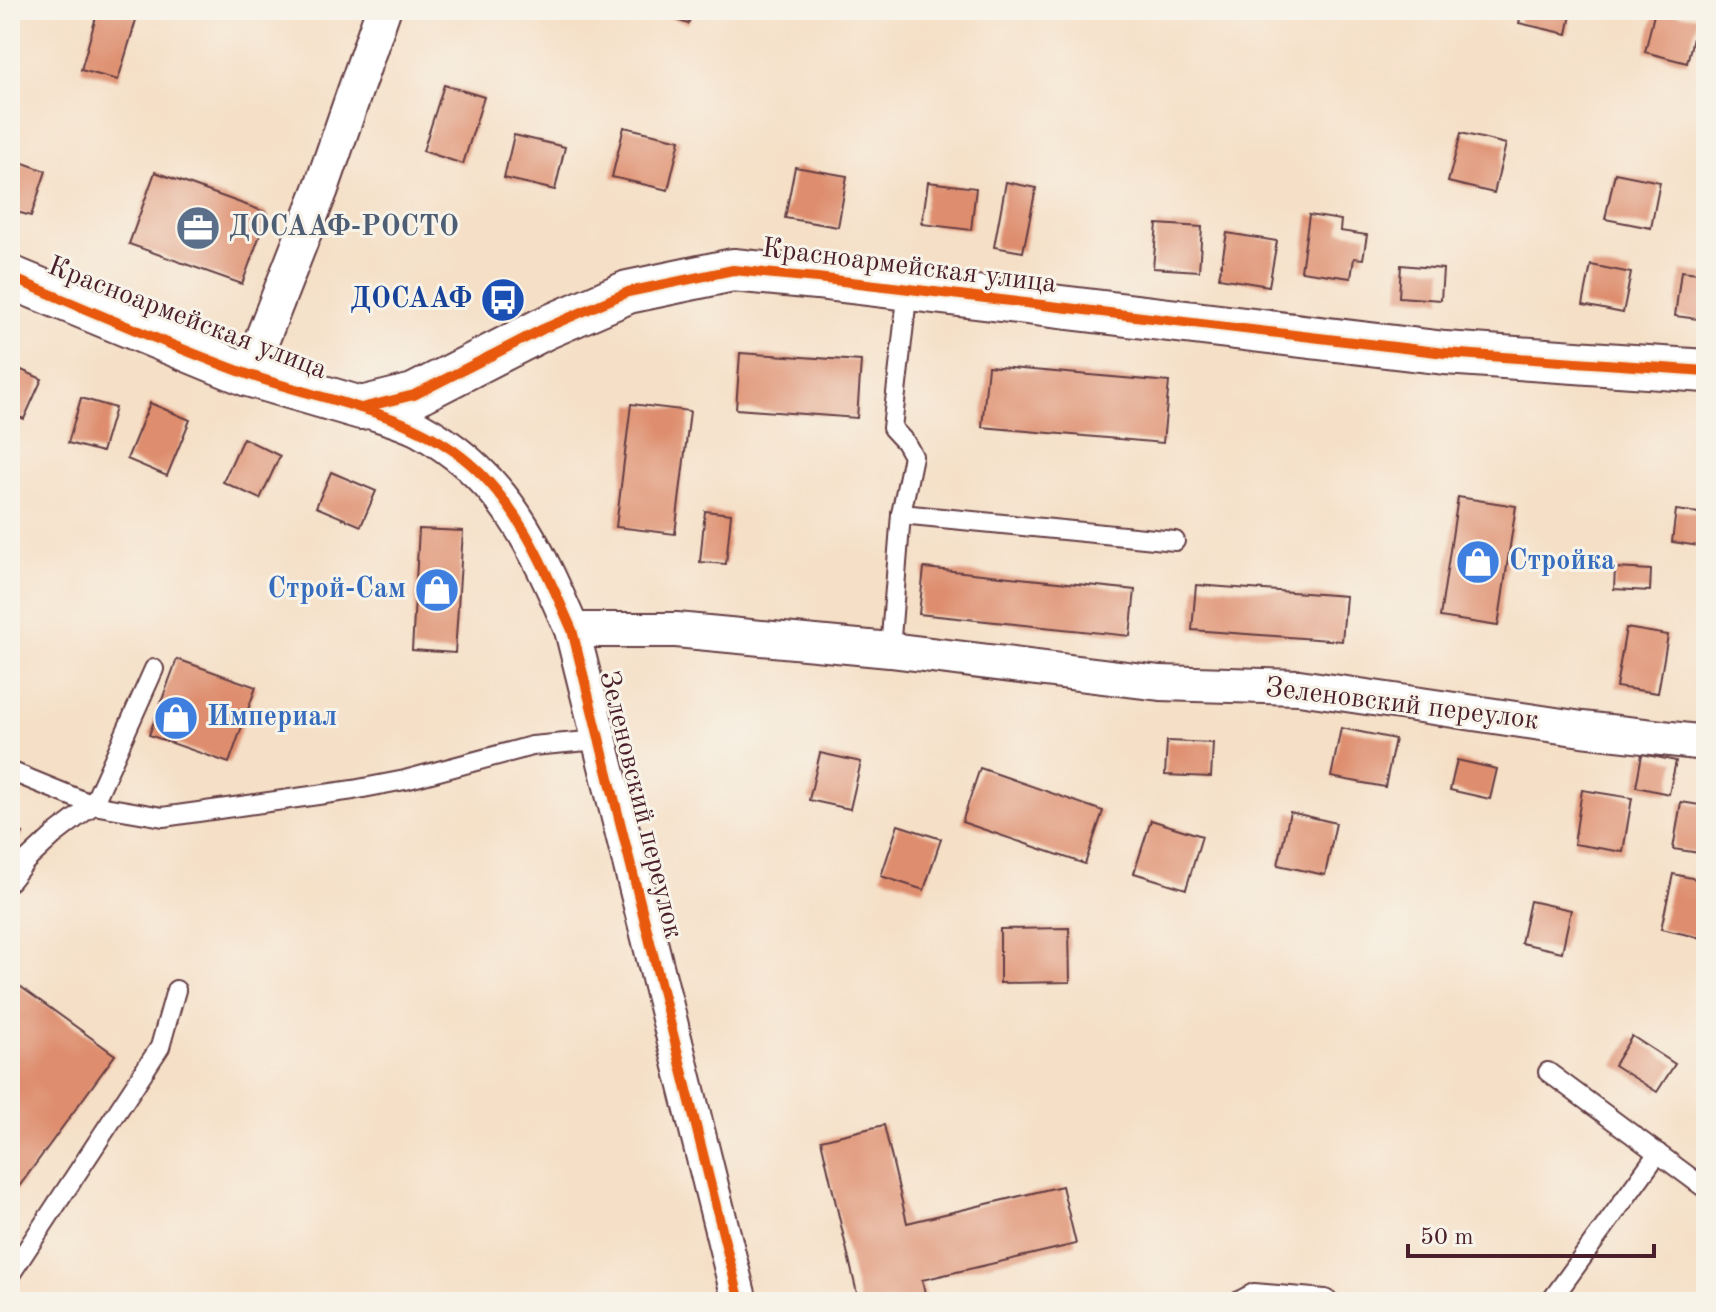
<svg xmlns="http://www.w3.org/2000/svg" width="1716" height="1312" viewBox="0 0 1716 1312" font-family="'Old Standard TT',serif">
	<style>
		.building { fill: #de8e6e }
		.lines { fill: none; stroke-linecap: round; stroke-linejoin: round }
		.service-casing { stroke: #643c42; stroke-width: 22 }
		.minor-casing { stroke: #643c42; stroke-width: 38 }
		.tertiary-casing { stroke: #643c42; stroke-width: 46 }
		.service { stroke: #fff; stroke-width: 18 }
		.minor { stroke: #fff; stroke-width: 34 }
		.tertiary { stroke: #fff; stroke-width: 42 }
		.cycleway-casing { stroke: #f7f3e8; stroke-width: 15 }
		.cycleway { stroke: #e8590c; stroke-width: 10 }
		.labels { text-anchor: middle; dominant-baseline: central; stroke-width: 6; stroke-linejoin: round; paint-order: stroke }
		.service-label { font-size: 28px; font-weight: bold; fill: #4e5e75; stroke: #f7f3e8; text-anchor: start }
		.street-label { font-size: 28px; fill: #4a1f2b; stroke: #f7f3e8 }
		.transit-label { font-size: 28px; font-weight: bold; fill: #164399; stroke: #f7f3e8; text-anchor: end }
		.shop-label { font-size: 28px; font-weight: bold; fill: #366cbe; stroke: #f7f3e8; text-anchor: start }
	</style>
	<rect width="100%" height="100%" fill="#f7f3e8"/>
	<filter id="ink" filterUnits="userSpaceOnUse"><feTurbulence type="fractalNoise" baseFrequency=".0125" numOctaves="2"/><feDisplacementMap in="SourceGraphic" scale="16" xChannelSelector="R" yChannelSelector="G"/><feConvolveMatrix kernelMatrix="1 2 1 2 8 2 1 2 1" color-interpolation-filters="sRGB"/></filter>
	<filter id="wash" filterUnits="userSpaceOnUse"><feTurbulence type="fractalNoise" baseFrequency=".006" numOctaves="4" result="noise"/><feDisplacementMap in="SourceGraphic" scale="32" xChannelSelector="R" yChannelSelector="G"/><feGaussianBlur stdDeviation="1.8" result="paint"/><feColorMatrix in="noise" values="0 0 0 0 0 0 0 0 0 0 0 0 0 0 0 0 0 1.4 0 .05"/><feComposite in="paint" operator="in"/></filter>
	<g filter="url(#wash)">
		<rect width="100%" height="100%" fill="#f5dfc6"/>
		<g id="blocks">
			<g class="building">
				<path d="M 98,10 L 139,10 L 118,80 L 81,70 Z"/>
				<path d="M 648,10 L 694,10 L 688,24 Z"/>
				<path d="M 1522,10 L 1572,10 L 1567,34 L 1519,23 Z"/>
				<path d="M 1655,10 L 1698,17 L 1687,63 L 1645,52 Z"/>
				<path d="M 444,85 L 484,97 L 463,164 L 423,151 Z"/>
				<path d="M 624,127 L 680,140 L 668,190 L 612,177 Z"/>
				<path d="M 1461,133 L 1506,144 L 1494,193 L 1448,182 Z"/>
				<path d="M 514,135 L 565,147 L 555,190 L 504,178 Z"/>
				<path d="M 12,159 L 46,171 L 31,216 L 10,210 Z"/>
				<path d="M 795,167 L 847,176 L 838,227 L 785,218 Z"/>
				<path d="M 155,172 L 268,213 L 242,284 L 129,244 Z"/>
				<path d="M 1615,173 L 1660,182 L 1651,228 L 1605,219 Z"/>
				<path d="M 928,182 L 976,188 L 971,230 L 922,224 Z"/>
				<path d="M 1006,182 L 1036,188 L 1023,252 L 994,247 Z"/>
				<path d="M 1309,215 L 1341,220 L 1340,231 L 1367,235 L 1363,259 L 1354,258 L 1351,278 L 1301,271 Z"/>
				<path d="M 1157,224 L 1202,227 L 1199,271 L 1153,268 Z"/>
				<path d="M 1227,233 L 1277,241 L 1269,286 L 1219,278 Z"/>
				<path d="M 1401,265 L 1443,269 L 1441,300 L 1399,297 Z"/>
				<path d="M 1591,265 L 1631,273 L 1623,313 L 1583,305 Z"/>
				<path d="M 1681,271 L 1706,274 L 1706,320 L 1675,316 Z"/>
				<path d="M 740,353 L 861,361 L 857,418 L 736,409 Z"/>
				<path d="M 10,365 L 42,379 L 24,419 L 10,413 Z"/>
				<path d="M 988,366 L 1169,382 L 1163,443 L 982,427 Z"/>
				<path d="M 81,398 L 115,408 L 102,452 L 68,443 Z"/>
				<path d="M 150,403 L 190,420 L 167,476 L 127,459 Z"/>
				<path d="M 631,404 L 690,411 L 675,534 L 616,527 Z"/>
				<path d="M 243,438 L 280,456 L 260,499 L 223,482 Z"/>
				<path d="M 331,472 L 376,491 L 361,526 L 316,507 Z"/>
				<path d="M 1458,497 L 1516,506 L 1498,626 L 1440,617 Z"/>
				<path d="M 1676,510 L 1706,514 L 1706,547 L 1672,542 Z"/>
				<path d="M 705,511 L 731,514 L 726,564 L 700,562 Z"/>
				<path d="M 419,529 L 463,531 L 455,653 L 412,650 Z"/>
				<path d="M 924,568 L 1135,590 L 1130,636 L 919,614 Z"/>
				<path d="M 1615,568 L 1651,570 L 1650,591 L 1614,589 Z"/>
				<path d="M 1196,585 L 1346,596 L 1342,641 L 1192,630 Z"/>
				<path d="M 1626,628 L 1668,635 L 1658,693 L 1616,687 Z"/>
				<path d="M 177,659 L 256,687 L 229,763 L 149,735 Z"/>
				<path d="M 1341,728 L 1395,739 L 1385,787 L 1331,777 Z"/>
				<path d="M 1167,741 L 1213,743 L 1211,777 L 1165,775 Z"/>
				<path d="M 820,753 L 861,762 L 850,809 L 809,800 Z"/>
				<path d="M 1642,754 L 1676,761 L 1669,794 L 1636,787 Z"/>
				<path d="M 1457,760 L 1497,769 L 1490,799 L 1450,790 Z"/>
				<path d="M 980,768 L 1103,811 L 1085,864 L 962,822 Z"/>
				<path d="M 1582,790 L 1632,798 L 1623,852 L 1574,844 Z"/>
				<path d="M 1681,802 L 1706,806 L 1706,854 L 1673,849 Z"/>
				<path d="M 1290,812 L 1336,823 L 1325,875 L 1278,865 Z"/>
				<path d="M 1151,820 L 1202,836 L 1186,889 L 1134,873 Z"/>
				<path d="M 10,824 L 23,833 L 10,852 Z"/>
				<path d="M 898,825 L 941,839 L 924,890 L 881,876 Z"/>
				<path d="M 1673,874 L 1706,881 L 1706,939 L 1661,929 Z"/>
				<path d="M 1530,901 L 1571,910 L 1562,952 L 1521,943 Z"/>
				<path d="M 1069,928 L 1070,982 L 1000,983 L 1000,929 Z"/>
				<path d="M 10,979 L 115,1055 L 10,1199 Z"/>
				<path d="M 1632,1036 L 1675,1064 L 1657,1092 L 1614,1065 Z"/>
				<path d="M 884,1125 L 907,1223 L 1062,1186 L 1076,1244 L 922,1280 L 927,1302 L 859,1302 L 821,1140 Z"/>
			</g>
		</g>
	</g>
	<g filter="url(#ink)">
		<use href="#blocks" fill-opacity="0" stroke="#643c42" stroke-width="2"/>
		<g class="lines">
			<g class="service-casing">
				<g id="service">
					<path d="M 901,514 L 913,456 L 905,442 L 892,428 L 908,289"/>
					<path d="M 890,650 L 901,514 L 1175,541"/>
					<path d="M 10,771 L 93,805 L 163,817 L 353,790 L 405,780 L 532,746 L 599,740"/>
					<path d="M 10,881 L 26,861 L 54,835 L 93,805 L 154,669"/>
					<path d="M 1548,1072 L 1706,1189"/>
					<path d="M 10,1275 L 160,1047 L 176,990"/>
					<path d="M 1237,1302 L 1254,1293 L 1325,1299 L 1330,1302"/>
					<path d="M 1550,1302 L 1658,1153"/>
				</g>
			</g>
			<g class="minor-casing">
				<g id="minor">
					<path d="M 248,375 L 321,189 L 383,10"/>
					<path d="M 361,408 C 380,415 401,420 419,429 C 505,476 535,545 572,630 L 740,1302"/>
					<path d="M 572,630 L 676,630 L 890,650 L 1160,683 L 1299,687 L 1582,729 L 1706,743"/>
				</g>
			</g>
			<g class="tertiary-casing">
				<path id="tertiary" d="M 10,277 L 248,375 L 361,408 L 414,395 L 543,329 L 628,292 L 733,270 L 817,278 L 1445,353 L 1706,371"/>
			</g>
			<use href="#service" class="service"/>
			<use href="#minor" class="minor"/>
			<use href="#tertiary" class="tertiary"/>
			<g class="cycleway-casing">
				<g id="cycleway">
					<path d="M 10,277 C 89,310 167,345 247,374 C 319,400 401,409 462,457 C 517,500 545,568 572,630 L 740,1302"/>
					<path d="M 361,408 L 414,395 L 543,329 L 628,292 L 733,270 L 817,278 L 1445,353 L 1706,371"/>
				</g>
			</g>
			<use href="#cycleway" class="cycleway"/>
		</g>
	</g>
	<defs>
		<g id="office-disc" transform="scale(2.3)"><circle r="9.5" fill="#5c6f8a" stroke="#f7f3e8"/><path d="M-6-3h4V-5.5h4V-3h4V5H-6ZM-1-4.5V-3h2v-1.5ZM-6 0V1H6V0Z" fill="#fff"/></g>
		<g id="bus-disc" transform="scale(2.3)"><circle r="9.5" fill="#1a4fb4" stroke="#f7f3e8"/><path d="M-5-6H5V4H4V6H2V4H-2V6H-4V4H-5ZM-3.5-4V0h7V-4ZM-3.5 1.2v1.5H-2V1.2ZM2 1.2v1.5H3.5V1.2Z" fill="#fff"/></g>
		<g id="shop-disc" transform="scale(2.3)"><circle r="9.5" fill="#3f7fe0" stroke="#f7f3e8"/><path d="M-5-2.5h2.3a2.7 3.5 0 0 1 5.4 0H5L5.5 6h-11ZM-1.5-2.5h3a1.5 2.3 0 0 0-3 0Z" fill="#fff"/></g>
	</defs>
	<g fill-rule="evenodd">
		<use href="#office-disc" x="198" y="228"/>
		<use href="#bus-disc" x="503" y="300"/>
		<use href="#shop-disc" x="1478" y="562"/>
		<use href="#shop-disc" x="437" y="590"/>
		<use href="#shop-disc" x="176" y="718"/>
	</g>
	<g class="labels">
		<g class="service-label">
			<text x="229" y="228">ДОСААФ-РОСТО</text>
		</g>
		<g class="street-label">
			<text transform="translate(909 267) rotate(7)">Красноармейская улица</text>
			<text transform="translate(187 319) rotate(21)">Красноармейская улица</text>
			<text transform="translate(1402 705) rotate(7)">Зеленовский переулок</text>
			<text transform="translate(640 805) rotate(76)">Зеленовский переулок</text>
		</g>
		<g class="transit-label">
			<text x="472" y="300">ДОСААФ</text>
		</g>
		<g class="shop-label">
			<text x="1509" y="562">Стройка</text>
			<text x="406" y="590" text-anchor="end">Строй-Сам</text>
			<text x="207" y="718">Империал</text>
		</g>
	</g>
	<rect width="1716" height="1312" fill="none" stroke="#f7f3e8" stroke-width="40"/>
	<path d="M1408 1244v12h246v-12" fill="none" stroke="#4a1f2b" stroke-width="4"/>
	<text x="1420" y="1244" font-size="24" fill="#4a1f2b" stroke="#f7f3e8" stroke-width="6" paint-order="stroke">50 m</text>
</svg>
